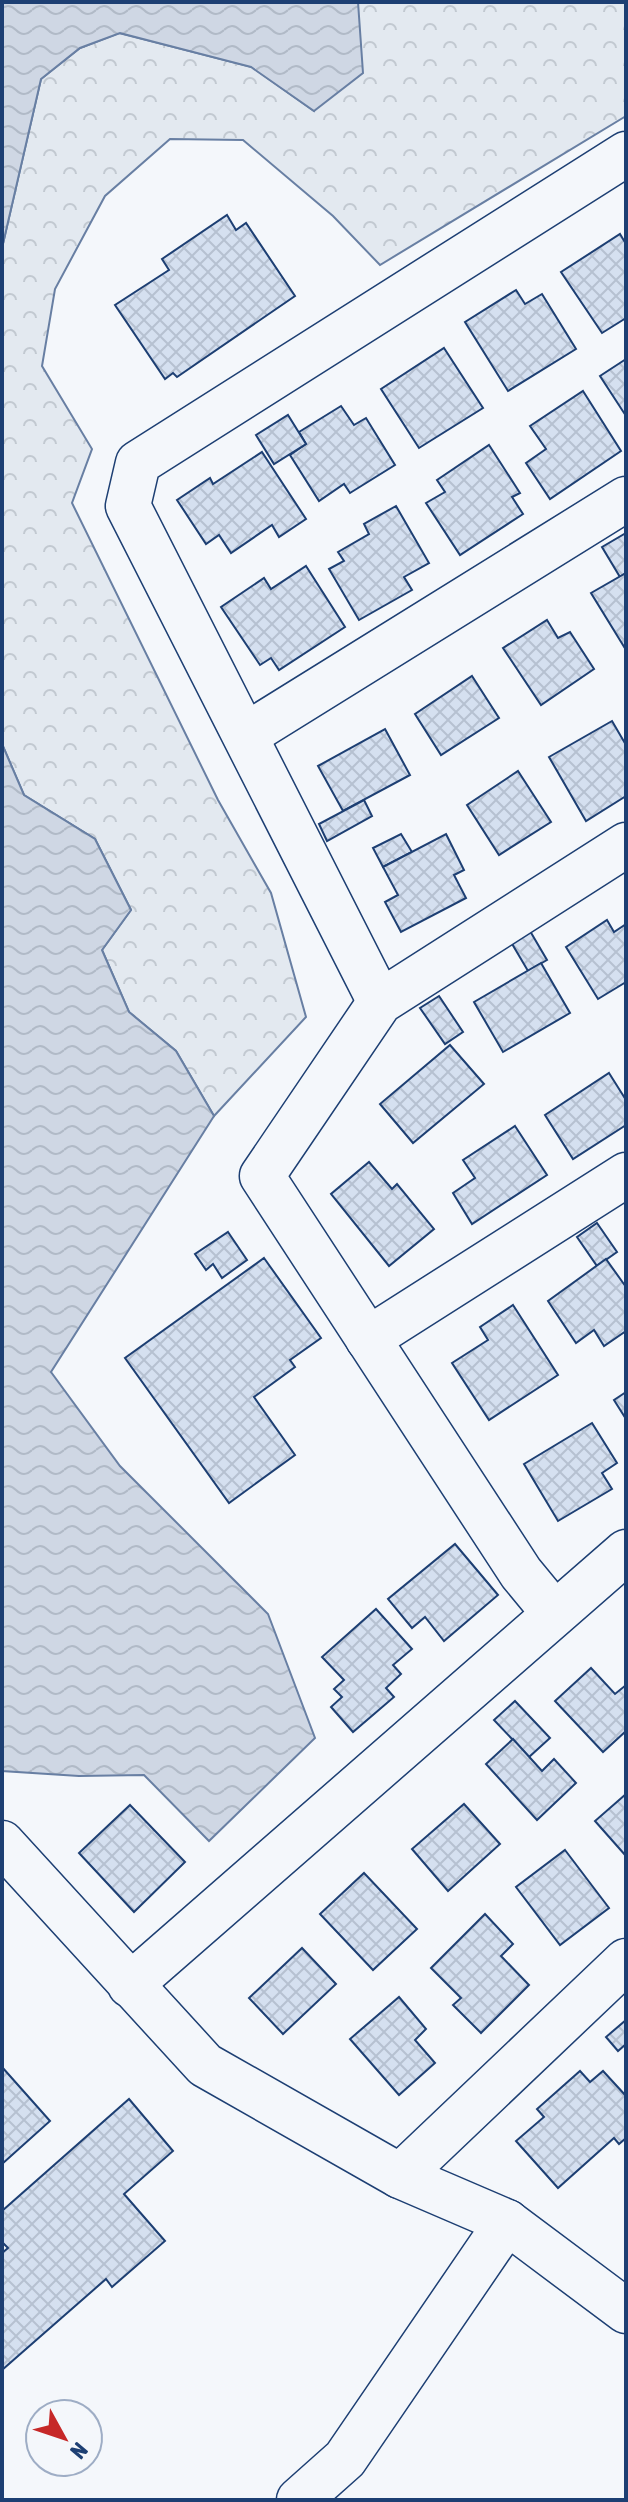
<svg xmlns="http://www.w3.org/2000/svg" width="628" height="2502" viewBox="0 0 628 2502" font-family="'Asap Condensed',sans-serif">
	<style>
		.forest { fill: url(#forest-crowns); stroke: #687fa3; stroke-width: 2 }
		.water { fill: url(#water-waves); stroke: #687fa3; stroke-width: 2 }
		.building { fill: url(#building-cross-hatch); stroke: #1d3f73; stroke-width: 2 }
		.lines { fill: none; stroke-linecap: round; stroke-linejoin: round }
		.minor-casing { stroke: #1d3f73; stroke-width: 47 }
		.tertiary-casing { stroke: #1d3f73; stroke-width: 47 }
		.minor { stroke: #f4f7fb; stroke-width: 44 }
		.tertiary { stroke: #f4f7fb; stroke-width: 44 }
	</style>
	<defs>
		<pattern id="forest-crowns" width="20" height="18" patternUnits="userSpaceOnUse" patternTransform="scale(2)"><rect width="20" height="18" fill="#e3e9f0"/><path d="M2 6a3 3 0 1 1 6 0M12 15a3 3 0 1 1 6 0" fill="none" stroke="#c2c9d1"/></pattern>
		<pattern id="water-waves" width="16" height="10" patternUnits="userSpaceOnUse" patternTransform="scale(2)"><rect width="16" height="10" fill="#cfd7e4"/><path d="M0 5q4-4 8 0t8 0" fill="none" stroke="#b1bac7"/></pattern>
		<pattern id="building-cross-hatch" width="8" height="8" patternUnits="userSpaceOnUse" patternTransform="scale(2)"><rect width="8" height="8" fill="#d5e0f0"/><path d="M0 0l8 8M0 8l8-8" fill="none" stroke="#b6c1d1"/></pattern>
	</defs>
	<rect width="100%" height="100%" fill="#f4f7fb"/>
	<path class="forest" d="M 358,2 L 626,2 L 626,116 L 380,265 L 333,216 L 243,140 L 170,139 L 105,196 L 55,289 L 42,366 L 92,449 L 72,503 L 218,800 L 271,893 L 306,1017 L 214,1116 L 176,1051 L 129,1012 L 102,950 L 131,910 L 95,839 L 24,795 L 2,744 L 2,248 L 41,79 L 80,48 L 119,33 L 252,67 L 314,111 Z"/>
	<g class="water">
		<path d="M 2,2 L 358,2 L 363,73 L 314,111 L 251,67 L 120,33 L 80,48 L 41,79 L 2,248 Z"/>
		<path d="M 2,744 L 24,795 L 95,839 L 131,910 L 102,950 L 129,1012 L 176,1051 L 214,1116 L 51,1372 L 120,1466 L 268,1614 L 315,1738 L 209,1841 L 144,1775 L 79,1776 L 2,1771 Z"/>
	</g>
	<g class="building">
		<path d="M 227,215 L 236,230 L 246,223 L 295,296 L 177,377 L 173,373 L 165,379 L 115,305 L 169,270 L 162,259 Z"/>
		<path d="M 620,234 L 626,244 L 626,318 L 602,333 L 561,272 Z"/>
		<path d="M 516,290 L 525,304 L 542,294 L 576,349 L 508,391 L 465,322 Z"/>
		<path d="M 444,348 L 483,408 L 419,448 L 381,389 Z"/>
		<path d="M 626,359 L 626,416 L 600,376 Z"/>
		<path d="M 583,391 L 621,451 L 550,499 L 526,463 L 546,449 L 530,426 Z"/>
		<path d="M 341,406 L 354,425 L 366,418 L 395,465 L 350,493 L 344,484 L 319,501 L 290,455 L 306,444 L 299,432 Z"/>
		<path d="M 288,415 L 306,444 L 274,464 L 256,435 Z"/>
		<path d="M 489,445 L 520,493 L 512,497 L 523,514 L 460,555 L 426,503 L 445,492 L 437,480 Z"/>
		<path d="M 262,452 L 306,519 L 279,537 L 272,525 L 231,553 L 219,535 L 206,544 L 177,500 L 210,478 L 213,484 Z"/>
		<path d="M 396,506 L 429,563 L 404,577 L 412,590 L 359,620 L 329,569 L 344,561 L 338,552 L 369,534 L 364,524 Z"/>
		<path d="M 626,533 L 626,573 L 620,577 L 602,547 Z"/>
		<path d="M 306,566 L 345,627 L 279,670 L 271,658 L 260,665 L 221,607 L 264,578 L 271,589 Z"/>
		<path d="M 626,573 L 626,650 L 591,593 Z"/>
		<path d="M 547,620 L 558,638 L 570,632 L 594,669 L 541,705 L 503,648 Z"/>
		<path d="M 472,676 L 499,718 L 441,755 L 415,714 Z"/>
		<path d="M 612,721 L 626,745 L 626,796 L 586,821 L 549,757 Z"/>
		<path d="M 385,729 L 410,775 L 343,811 L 318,766 Z"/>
		<path d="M 518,771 L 551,822 L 499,855 L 467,805 Z"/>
		<path d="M 364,800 L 372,816 L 327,841 L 319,824 Z"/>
		<path d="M 401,834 L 412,852 L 383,867 L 373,848 Z"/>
		<path d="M 446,834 L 464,870 L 454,875 L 466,898 L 401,932 L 385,902 L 398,895 L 383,867 Z"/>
		<path d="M 607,920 L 614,932 L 626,924 L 626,982 L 598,999 L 566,947 Z"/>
		<path d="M 530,931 L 547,960 L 528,971 L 511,942 Z"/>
		<path d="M 541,963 L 570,1013 L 503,1052 L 474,1002 Z"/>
		<path d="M 439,996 L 463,1032 L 445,1044 L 420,1008 Z"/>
		<path d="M 450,1045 L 484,1084 L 413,1143 L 380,1104 Z"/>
		<path d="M 609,1073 L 626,1100 L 626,1125 L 573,1159 L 545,1115 Z"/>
		<path d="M 515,1126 L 547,1175 L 472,1224 L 453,1193 L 475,1178 L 463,1160 Z"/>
		<path d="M 369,1162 L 392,1189 L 397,1184 L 434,1229 L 389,1266 L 331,1194 Z"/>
		<path d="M 597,1223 L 617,1252 L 597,1266 L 577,1237 Z"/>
		<path d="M 228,1232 L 247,1260 L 222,1278 L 213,1264 L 206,1270 L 195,1254 Z"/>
		<path d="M 264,1258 L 321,1338 L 290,1360 L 295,1367 L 254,1397 L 295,1455 L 229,1503 L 125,1358 Z"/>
		<path d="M 606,1259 L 626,1287 L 626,1331 L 604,1346 L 594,1330 L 576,1343 L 548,1301 Z"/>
		<path d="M 513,1305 L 558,1375 L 489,1420 L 452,1363 L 488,1340 L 480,1327 Z"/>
		<path d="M 626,1392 L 626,1419 L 614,1400 Z"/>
		<path d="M 592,1423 L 617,1463 L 602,1473 L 612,1489 L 558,1521 L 524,1464 Z"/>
		<path d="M 455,1544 L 498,1595 L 444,1641 L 425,1617 L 412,1628 L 388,1599 Z"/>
		<path d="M 376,1609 L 412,1649 L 393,1665 L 401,1674 L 386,1688 L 394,1697 L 353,1732 L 331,1707 L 342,1697 L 334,1689 L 344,1680 L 322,1657 Z"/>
		<path d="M 591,1668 L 615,1694 L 626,1685 L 626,1731 L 603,1752 L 555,1701 Z"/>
		<path d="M 515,1701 L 550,1738 L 529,1757 L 494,1720 Z"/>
		<path d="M 513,1739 L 542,1771 L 554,1759 L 576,1783 L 537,1820 L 486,1764 Z"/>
		<path d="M 626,1794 L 626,1856 L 595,1821 Z"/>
		<path d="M 464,1804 L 500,1844 L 448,1891 L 412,1849 Z"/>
		<path d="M 130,1805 L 185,1862 L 134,1912 L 79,1853 Z"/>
		<path d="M 565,1850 L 609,1908 L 560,1945 L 516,1887 Z"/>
		<path d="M 364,1873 L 417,1929 L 373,1970 L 320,1914 Z"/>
		<path d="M 485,1914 L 513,1944 L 501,1956 L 529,1985 L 481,2033 L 453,2005 L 461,1998 L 431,1968 Z"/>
		<path d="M 302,1948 L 336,1984 L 283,2034 L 249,1998 Z"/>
		<path d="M 399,1997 L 426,2029 L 415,2040 L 435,2063 L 399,2095 L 350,2039 Z"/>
		<path d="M 626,2020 L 626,2044 L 618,2051 L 606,2037 Z"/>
		<path d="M 2,2067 L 50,2121 L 2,2164 Z"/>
		<path d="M 580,2071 L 590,2082 L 603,2071 L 626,2096 L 626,2138 L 619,2144 L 614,2138 L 558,2188 L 516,2141 L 544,2117 L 537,2109 Z"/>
		<path d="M 129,2099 L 173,2151 L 124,2194 L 165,2241 L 112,2287 L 106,2279 L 2,2370 L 2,2253 L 8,2248 L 2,2242 L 2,2211 Z"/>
	</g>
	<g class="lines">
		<g class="minor-casing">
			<g id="minor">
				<path d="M 246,735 L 626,499"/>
				<path d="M 380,1002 L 128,506 L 138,463 L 626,154"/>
				<path d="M 368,1339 L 626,1175"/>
				<path d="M 554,1613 L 521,1573 L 262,1176 L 380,1002 L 626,845"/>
				<path d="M 400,2176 L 626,1961"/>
				<path d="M 299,2500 L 345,2459 L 507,2222"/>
			</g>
		</g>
		<g class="tertiary-casing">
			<g id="tertiary">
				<path d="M 2,1843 L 205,2065 L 400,2176 L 507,2222 L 626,2311"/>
				<path d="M 130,1985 L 626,1552"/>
			</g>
		</g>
		<use href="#minor" class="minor"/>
		<use href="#tertiary" class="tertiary"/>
	</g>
	<rect width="628" height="2502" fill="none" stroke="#1d3f73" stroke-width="8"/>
	<g transform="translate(64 2438) rotate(130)"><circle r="38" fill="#f4f7fb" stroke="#9eadc5" stroke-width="2"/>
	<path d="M0-6L14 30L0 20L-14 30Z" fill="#c62828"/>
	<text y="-12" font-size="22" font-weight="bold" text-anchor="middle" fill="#1d3f73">N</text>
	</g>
</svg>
